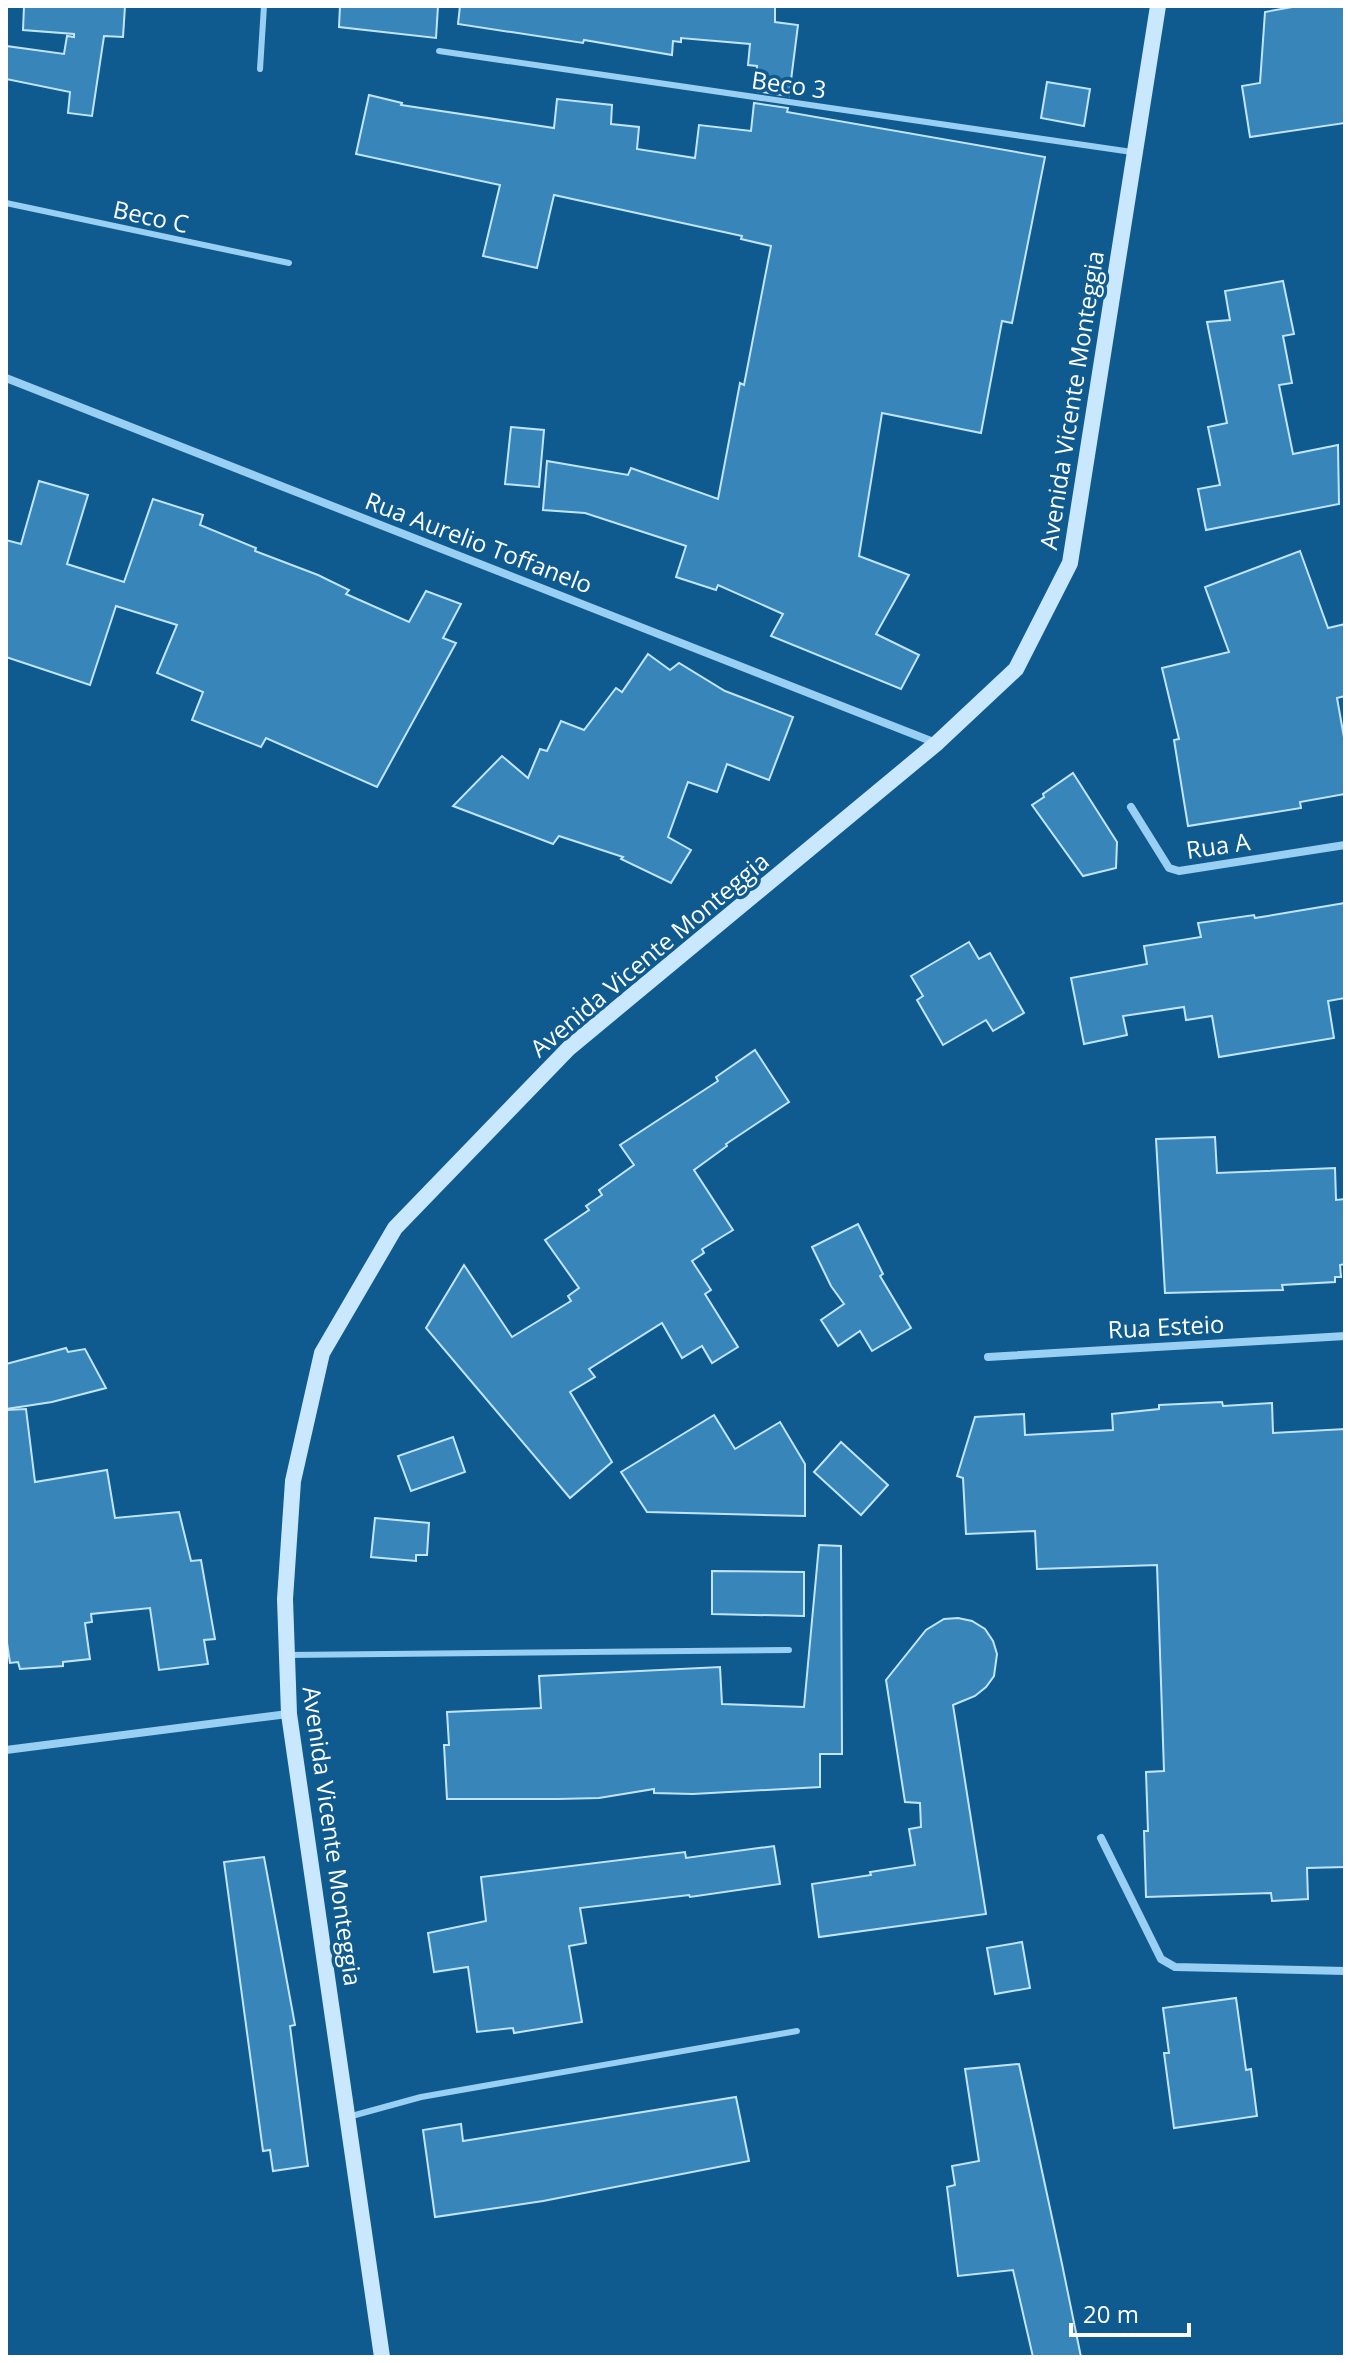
<svg xmlns="http://www.w3.org/2000/svg" width="1351" height="2363" viewBox="0 0 1351 2363" font-family="'Open Sans',sans-serif">
	<style>
		.building { fill: #3785b9; stroke: #c1e5fe; stroke-width: 2 }
		.lines { fill: none; stroke-linecap: round; stroke-linejoin: round }
		.lane { stroke: #99cff3; stroke-width: 6 }
		.street { stroke: #99cff3; stroke-width: 8 }
		.secondary { stroke: #c9e7fd; stroke-width: 16 }
		.labels { text-anchor: middle; dominant-baseline: central; stroke-width: 7; stroke-linejoin: round; paint-order: stroke }
		.street-label { font-size: 24px; fill: #fff; stroke: #0f5b90 }
	</style>
	<rect width="100%" height="100%" fill="#0f5b90"/>
	<g class="building">
		<path d="M 24,6 L 125,6 L 123,37 L 104,36 L 92,116 L 68,113 L 70,92 L 6,79 L 6,46 L 64,54 L 67,36 L 74,37 L 74,34 L 23,30 Z"/>
		<path d="M 340,6 L 438,6 L 436,38 L 339,27 Z"/>
		<path d="M 460,6 L 775,6 L 775,22 L 798,25 L 789,96 L 755,91 L 757,66 L 748,65 L 750,44 L 681,38 L 681,42 L 673,41 L 672,55 L 584,40 L 583,43 L 458,24 Z"/>
		<path d="M 1298,6 L 1345,6 L 1345,123 L 1250,137 L 1242,86 L 1260,83 L 1265,12 Z"/>
		<path d="M 1047,82 L 1090,89 L 1084,126 L 1041,118 Z"/>
		<path d="M 369,95 L 402,103 L 401,105 L 554,128 L 557,99 L 612,105 L 611,124 L 639,127 L 637,149 L 695,158 L 699,125 L 751,131 L 754,103 L 788,108 L 787,112 L 1045,157 L 1012,323 L 1002,321 L 981,433 L 882,413 L 859,556 L 909,575 L 876,634 L 919,655 L 901,689 L 771,636 L 783,614 L 718,585 L 716,590 L 676,577 L 686,546 L 585,513 L 543,510 L 547,461 L 628,475 L 631,468 L 718,499 L 740,383 L 744,385 L 771,246 L 741,239 L 742,236 L 554,195 L 537,268 L 483,256 L 500,185 L 356,154 Z"/>
		<path d="M 1283,281 L 1294,334 L 1283,336 L 1292,383 L 1279,385 L 1293,454 L 1338,445 L 1339,504 L 1206,530 L 1198,489 L 1220,485 L 1208,427 L 1227,423 L 1207,322 L 1230,320 L 1225,291 Z"/>
		<path d="M 511,427 L 544,430 L 539,487 L 505,484 Z"/>
		<path d="M 39,481 L 88,495 L 67,564 L 124,582 L 153,499 L 203,515 L 200,525 L 256,548 L 255,551 L 318,575 L 349,590 L 346,594 L 409,622 L 426,591 L 461,604 L 443,638 L 456,643 L 377,787 L 266,738 L 261,747 L 192,720 L 203,692 L 157,673 L 177,625 L 116,606 L 90,685 L 6,657 L 6,540 L 21,544 Z"/>
		<path d="M 1300,551 L 1328,628 L 1345,624 L 1345,696 L 1337,698 L 1345,743 L 1345,794 L 1300,802 L 1301,808 L 1188,826 L 1174,740 L 1179,739 L 1162,668 L 1229,652 L 1205,587 Z"/>
		<path d="M 648,654 L 670,670 L 679,663 L 725,691 L 793,717 L 769,780 L 727,764 L 717,792 L 688,782 L 668,837 L 691,850 L 671,883 L 621,859 L 623,857 L 559,836 L 553,844 L 453,806 L 502,756 L 528,778 L 540,749 L 547,751 L 561,721 L 584,730 L 616,688 L 622,692 Z"/>
		<path d="M 1073,773 L 1117,842 L 1116,868 L 1083,876 L 1032,805 L 1044,797 L 1043,794 Z"/>
		<path d="M 1345,903 L 1345,998 L 1328,1001 L 1334,1038 L 1219,1057 L 1212,1016 L 1186,1020 L 1184,1007 L 1123,1016 L 1127,1035 L 1084,1044 L 1071,978 L 1147,964 L 1144,946 L 1201,937 L 1198,923 L 1254,915 L 1255,918 Z"/>
		<path d="M 969,942 L 979,959 L 990,953 L 1024,1013 L 993,1031 L 986,1020 L 943,1045 L 917,1000 L 923,996 L 911,976 Z"/>
		<path d="M 755,1050 L 789,1102 L 726,1144 L 727,1146 L 694,1170 L 733,1230 L 702,1249 L 704,1253 L 692,1261 L 711,1290 L 705,1294 L 738,1347 L 712,1363 L 702,1346 L 682,1358 L 662,1323 L 589,1369 L 595,1377 L 570,1392 L 612,1462 L 570,1498 L 426,1328 L 464,1265 L 512,1337 L 571,1301 L 568,1296 L 579,1288 L 545,1240 L 589,1210 L 586,1206 L 602,1195 L 599,1190 L 634,1165 L 620,1145 L 718,1081 L 716,1077 Z"/>
		<path d="M 1215,1137 L 1217,1173 L 1335,1168 L 1336,1200 L 1345,1199 L 1345,1264 L 1340,1265 L 1341,1277 L 1335,1277 L 1335,1282 L 1282,1285 L 1283,1290 L 1165,1293 L 1156,1139 Z"/>
		<path d="M 858,1224 L 883,1274 L 880,1276 L 911,1328 L 872,1351 L 860,1331 L 838,1346 L 821,1320 L 844,1304 L 831,1286 L 812,1247 Z"/>
		<path d="M 66,1348 L 68,1352 L 85,1349 L 106,1388 L 52,1402 L 6,1409 L 6,1364 Z"/>
		<path d="M 1222,1402 L 1223,1406 L 1272,1403 L 1273,1433 L 1345,1429 L 1345,1867 L 1307,1868 L 1308,1899 L 1272,1901 L 1271,1893 L 1146,1897 L 1144,1831 L 1148,1831 L 1146,1772 L 1164,1771 L 1157,1565 L 1037,1569 L 1035,1531 L 966,1534 L 963,1478 L 957,1476 L 975,1417 L 1024,1414 L 1025,1435 L 1113,1430 L 1112,1414 L 1159,1409 L 1159,1405 Z"/>
		<path d="M 26,1409 L 35,1482 L 107,1470 L 115,1518 L 179,1512 L 191,1561 L 201,1560 L 215,1639 L 204,1640 L 208,1664 L 159,1670 L 150,1608 L 91,1614 L 92,1622 L 85,1623 L 90,1659 L 63,1662 L 63,1666 L 20,1669 L 18,1662 L 10,1663 L 6,1636 L 6,1410 Z"/>
		<path d="M 714,1415 L 735,1449 L 780,1422 L 805,1464 L 805,1516 L 647,1512 L 621,1472 Z"/>
		<path d="M 453,1437 L 465,1472 L 411,1491 L 398,1456 Z"/>
		<path d="M 841,1442 L 888,1485 L 861,1515 L 814,1472 Z"/>
		<path d="M 375,1518 L 429,1523 L 427,1555 L 416,1555 L 416,1561 L 371,1557 Z"/>
		<path d="M 819,1545 L 841,1546 L 842,1754 L 820,1754 L 820,1787 L 693,1794 L 654,1793 L 654,1789 L 599,1798 L 558,1799 L 447,1799 L 444,1745 L 449,1745 L 447,1712 L 541,1708 L 539,1676 L 720,1667 L 722,1704 L 804,1707 Z"/>
		<path d="M 712,1571 L 804,1572 L 804,1616 L 712,1614 Z"/>
		<path d="M 958,1618 L 972,1621 L 985,1629 L 993,1641 L 997,1654 L 994,1676 L 986,1687 L 975,1696 L 953,1705 L 986,1914 L 819,1937 L 812,1884 L 871,1875 L 870,1872 L 915,1865 L 909,1829 L 921,1827 L 920,1803 L 905,1802 L 886,1680 L 926,1630 L 944,1619 Z"/>
		<path d="M 774,1846 L 780,1884 L 690,1897 L 689,1895 L 580,1908 L 586,1943 L 569,1946 L 582,2022 L 514,2033 L 513,2028 L 477,2032 L 468,1967 L 434,1972 L 428,1933 L 486,1921 L 481,1877 L 685,1852 L 686,1858 Z"/>
		<path d="M 264,1857 L 295,2025 L 290,2026 L 308,2166 L 273,2171 L 270,2150 L 263,2151 L 224,1862 Z"/>
		<path d="M 1022,1942 L 1030,1988 L 995,1994 L 987,1948 Z"/>
		<path d="M 1236,1998 L 1246,2070 L 1251,2069 L 1257,2116 L 1174,2128 L 1164,2053 L 1169,2053 L 1163,2008 Z"/>
		<path d="M 1019,2064 L 1062,2264 L 1081,2357 L 1033,2357 L 1013,2270 L 958,2276 L 947,2187 L 955,2185 L 952,2166 L 979,2161 L 965,2069 Z"/>
		<path d="M 736,2097 L 749,2161 L 543,2201 L 435,2217 L 423,2130 L 461,2124 L 463,2141 Z"/>
	</g>
	<g class="lines">
		<g class="lane">
			<path d="M 439,51 L 1132,152"/>
			<path d="M 260,69 L 264,6"/>
			<path d="M 6,203 L 289,263"/>
			<path d="M 287,1655 L 789,1650"/>
			<path d="M 348,2117 L 421,2097 L 797,2031"/>
		</g>
		<g class="street">
			<path d="M 6,378 L 936,743"/>
			<path d="M 1131,807 L 1169,868 L 1179,871 L 1345,845"/>
			<path d="M 988,1357 L 1345,1336"/>
			<path d="M 6,1750 L 288,1714"/>
			<path d="M 1101,1838 L 1161,1959 L 1175,1967 L 1345,1971"/>
		</g>
		<path class="secondary" d="M 382,2357 L 289,1714 L 285,1599 L 293,1481 L 322,1353 L 395,1228 L 569,1048 L 937,743 L 1016,669 L 1070,563 L 1158,6"/>
	</g>
	<g class="labels">
		<g class="street-label">
			<text transform="translate(789 84) rotate(8)">Beco 3</text>
			<text transform="translate(151 216) rotate(12)">Beco C</text>
			<text transform="translate(1071 400) rotate(-81)">Avenida Vicente Monteggia</text>
			<text transform="translate(479 542) rotate(21)">Rua Aurelio Toffanelo</text>
			<text transform="translate(1218 845) rotate(-8)">Rua A</text>
			<text transform="translate(649 954) rotate(-40)">Avenida Vicente Monteggia</text>
			<text transform="translate(1166 1326) rotate(-3)">Rua Esteio</text>
			<text transform="translate(333 1836) rotate(82)">Avenida Vicente Monteggia</text>
		</g>
	</g>
	<rect width="1351" height="2363" fill="none" stroke="#ffffff" stroke-width="16"/>
	<path d="M1071 2323v12h118v-12" fill="none" stroke="#ffffff" stroke-width="4"/>
	<text x="1083" y="2323" font-size="24" fill="#ffffff" stroke="#0f5b90" stroke-width="6" paint-order="stroke">20 m</text>
</svg>
